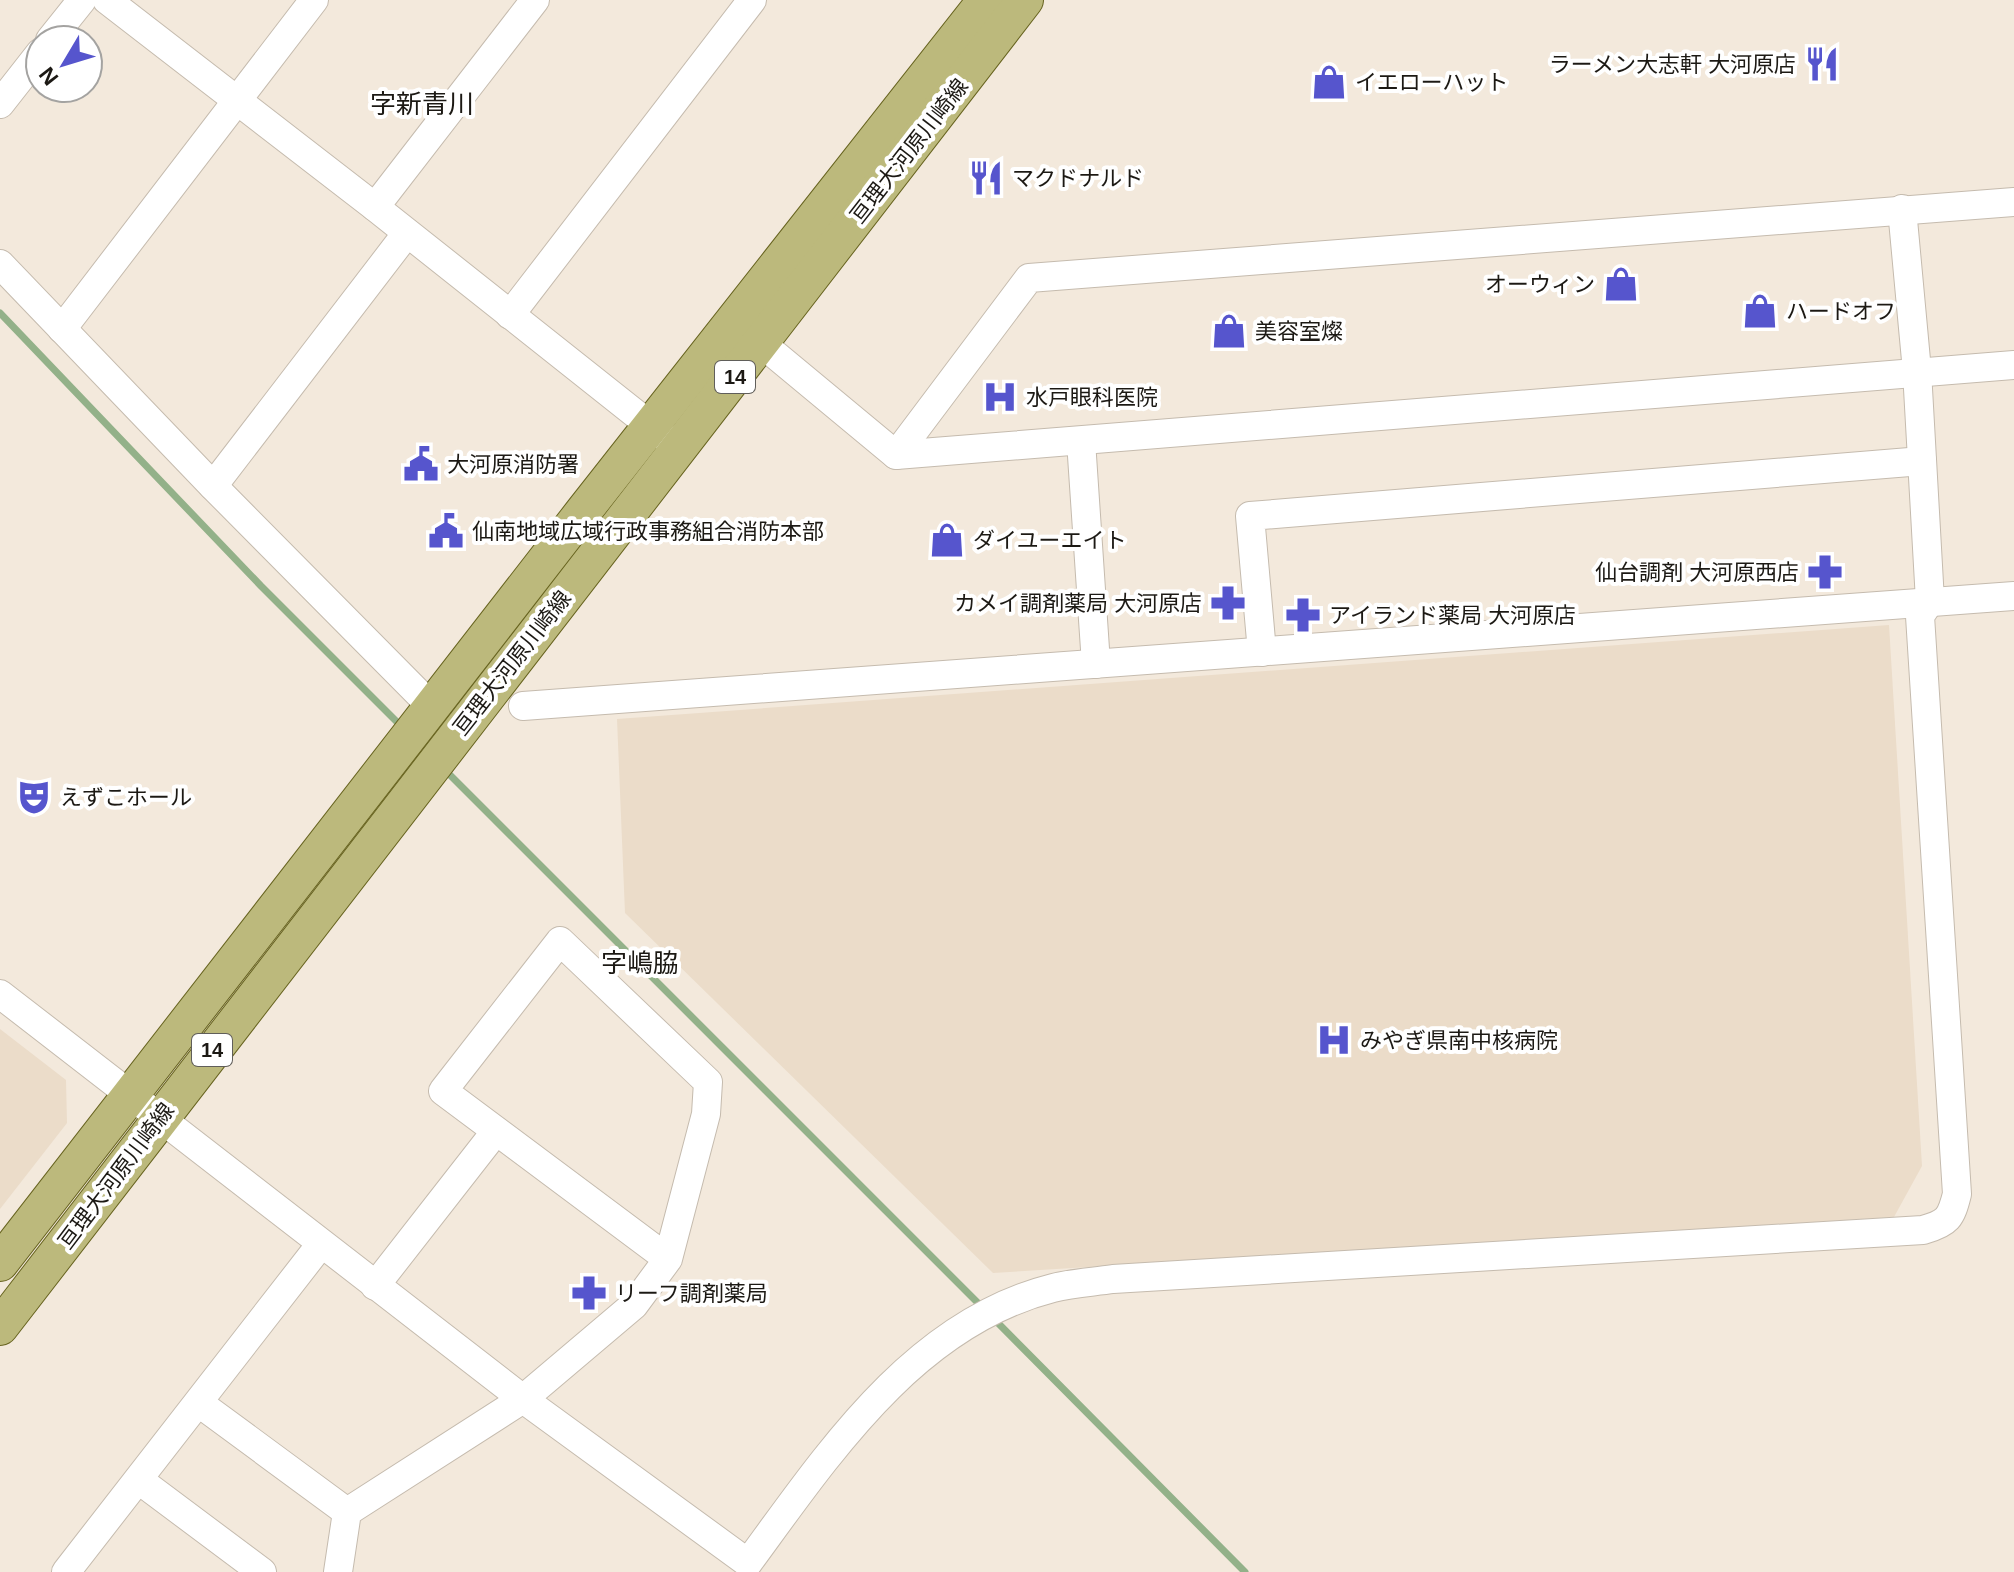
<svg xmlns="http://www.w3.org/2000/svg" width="2014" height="1572" viewBox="0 0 2014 1572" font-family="Arial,'Noto Sans JP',sans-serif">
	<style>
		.built { fill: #ebdcc9 }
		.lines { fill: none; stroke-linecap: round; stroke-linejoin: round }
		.stream { stroke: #93b189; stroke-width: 7 }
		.minor-casing { stroke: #c5bbae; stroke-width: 30 }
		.major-casing { stroke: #67631f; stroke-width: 38 }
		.minor { stroke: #fff; stroke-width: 28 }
		.major { stroke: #bcb97c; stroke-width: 36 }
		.labels { text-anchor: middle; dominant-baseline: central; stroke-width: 8; stroke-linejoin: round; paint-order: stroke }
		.shield { fill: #fff; stroke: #605e5a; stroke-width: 2 }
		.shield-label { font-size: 20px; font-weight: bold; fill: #1c1914 }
		.poi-label { font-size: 22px; fill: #1c1914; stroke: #fff; text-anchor: start }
		.street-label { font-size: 22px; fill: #1c1914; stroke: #fff }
		.quarter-label { font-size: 26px; fill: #1c1914; stroke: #fff }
	</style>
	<rect width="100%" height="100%" fill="#f3e9dc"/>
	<g class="built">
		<path d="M 1889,625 L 1922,1166 L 1894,1217 L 993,1273 L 625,913 L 617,719 Z"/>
		<path d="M 0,1029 L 66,1080 L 67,1123 L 0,1209 Z"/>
	</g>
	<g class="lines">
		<g class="stream">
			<path d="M 0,313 L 261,586 L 402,727"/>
			<path d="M 444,769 L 984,1309"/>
			<path d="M 993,1318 L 1245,1572"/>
		</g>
		<g class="minor-casing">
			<g id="minor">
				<path d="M 107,0 L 375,207 L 666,438"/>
				<path d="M 50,40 L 82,0"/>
				<path d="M 0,104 L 40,53"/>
				<path d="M 375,207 L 535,0"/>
				<path d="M 0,264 L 213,486 L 433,708"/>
				<path d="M 510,315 L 752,0"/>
				<path d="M 62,329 L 314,0"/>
				<path d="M 761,343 L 896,455 L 2014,365"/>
				<path d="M 1081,441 L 1096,664"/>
				<path d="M 896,455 L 1029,278 L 2014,202"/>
				<path d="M 213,486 L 407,233"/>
				<path d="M 1262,652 L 1250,516 L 1922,461"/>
				<path d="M 523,706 L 2014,596"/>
				<path d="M 0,994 L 523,1399 L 748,1563 C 828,1454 914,1323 1053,1288 C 1072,1283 1093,1282 1113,1279 L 1923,1230 C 1948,1223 1951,1218 1957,1194 L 1920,616 L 1930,601 L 1917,371 L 1902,209"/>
				<path d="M 375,1286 L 496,1131"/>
				<path d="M 199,1403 L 347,1512"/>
				<path d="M 139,1480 L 262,1572"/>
				<path d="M 66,1572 L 321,1244"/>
				<path d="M 338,1572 L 347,1512 L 523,1399 L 634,1305 L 668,1259 L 706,1114 L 708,1082 L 560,941 L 443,1091 L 668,1259"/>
			</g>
		</g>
		<g class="major-casing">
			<g id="major">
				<path d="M 0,1263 L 583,512 L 986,0"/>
				<path d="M 0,1327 L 1025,0"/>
			</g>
		</g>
		<use href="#minor" class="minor"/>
		<use href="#major" class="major"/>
	</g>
	<defs>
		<g id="restaurant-bare" transform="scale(2.76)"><path d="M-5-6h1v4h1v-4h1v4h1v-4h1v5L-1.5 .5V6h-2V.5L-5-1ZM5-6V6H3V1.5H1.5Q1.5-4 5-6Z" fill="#5655cd" stroke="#fff" stroke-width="2.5" paint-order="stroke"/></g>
		<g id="shop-bare" transform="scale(2.76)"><path d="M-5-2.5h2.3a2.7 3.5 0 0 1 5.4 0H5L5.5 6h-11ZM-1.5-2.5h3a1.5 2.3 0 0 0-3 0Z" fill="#5655cd" stroke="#fff" stroke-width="2.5" paint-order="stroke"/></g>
		<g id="hospital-bare" transform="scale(2.76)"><path d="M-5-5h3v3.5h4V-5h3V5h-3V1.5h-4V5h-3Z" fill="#5655cd" stroke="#fff" stroke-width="2.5" paint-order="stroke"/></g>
		<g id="civic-bare" transform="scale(2.76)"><path d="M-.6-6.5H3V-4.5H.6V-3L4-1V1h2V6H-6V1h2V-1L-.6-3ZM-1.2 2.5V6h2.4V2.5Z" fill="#5655cd" stroke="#fff" stroke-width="2.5" paint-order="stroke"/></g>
		<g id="pharmacy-bare" transform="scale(2.76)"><path d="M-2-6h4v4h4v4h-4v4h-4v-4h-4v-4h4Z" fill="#5655cd" stroke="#fff" stroke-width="2.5" paint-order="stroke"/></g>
		<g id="theatre-bare" transform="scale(2.76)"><path d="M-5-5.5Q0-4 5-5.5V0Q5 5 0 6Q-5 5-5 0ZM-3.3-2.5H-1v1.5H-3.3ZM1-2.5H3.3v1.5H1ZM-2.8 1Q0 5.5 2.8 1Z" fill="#5655cd" stroke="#fff" stroke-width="2.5" paint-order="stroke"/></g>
	</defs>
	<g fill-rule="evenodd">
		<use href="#restaurant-bare" x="1822" y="64"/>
		<use href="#shop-bare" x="1329" y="82"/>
		<use href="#restaurant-bare" x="986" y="178"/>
		<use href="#shop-bare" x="1621" y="284"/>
		<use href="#shop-bare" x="1760" y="311"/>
		<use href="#shop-bare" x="1229" y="331"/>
		<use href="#hospital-bare" x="1000" y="397"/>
		<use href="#civic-bare" x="421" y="464"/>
		<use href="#civic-bare" x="446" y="531"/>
		<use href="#shop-bare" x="947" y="540"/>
		<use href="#pharmacy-bare" x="1825" y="572"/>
		<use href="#pharmacy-bare" x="1228" y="603"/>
		<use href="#pharmacy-bare" x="1303" y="615"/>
		<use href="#theatre-bare" x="34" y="797"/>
		<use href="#hospital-bare" x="1334" y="1040"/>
		<use href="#pharmacy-bare" x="589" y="1293"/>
	</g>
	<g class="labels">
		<g class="shield">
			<rect x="715" y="361" width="40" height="32" rx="6"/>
			<rect x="192" y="1034" width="40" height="32" rx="6"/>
		</g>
		<g class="shield-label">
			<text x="735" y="377">14</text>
			<text x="212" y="1050">14</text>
		</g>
		<g class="poi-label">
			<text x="1796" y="64" text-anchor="end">ラーメン大志軒 大河原店</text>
			<text x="1355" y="82">イエローハット</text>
			<text x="1012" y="178">マクドナルド</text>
			<text x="1595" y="284" text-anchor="end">オーウィン</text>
			<text x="1786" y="311">ハードオフ</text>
			<text x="1255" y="331">美容室燦</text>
			<text x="1026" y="397">水戸眼科医院</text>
			<text x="447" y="464">大河原消防署</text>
			<text x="472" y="531">仙南地域広域行政事務組合消防本部</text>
			<text x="973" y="540">ダイユーエイト</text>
			<text x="1799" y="572" text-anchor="end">仙台調剤 大河原西店</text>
			<text x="1202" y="603" text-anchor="end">カメイ調剤薬局 大河原店</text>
			<text x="1329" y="615">アイランド薬局 大河原店</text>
			<text x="60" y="797">えずこホール</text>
			<text x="1360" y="1040">みやぎ県南中核病院</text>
			<text x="615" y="1293">リーフ調剤薬局</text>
		</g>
		<g class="street-label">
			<text transform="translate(909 151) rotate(-52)">亘理大河原川崎線</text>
			<text transform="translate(512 663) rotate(-52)">亘理大河原川崎線</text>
			<text transform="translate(116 1176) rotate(-53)">亘理大河原川崎線</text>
		</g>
		<g class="quarter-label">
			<text x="422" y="104">字新青川</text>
			<text x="640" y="963">字嶋脇</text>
		</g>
	</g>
	<g transform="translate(64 64) rotate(232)"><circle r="38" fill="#ffffff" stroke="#a4a3a1" stroke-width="2"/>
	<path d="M0-6L14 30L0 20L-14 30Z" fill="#5655cd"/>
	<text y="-12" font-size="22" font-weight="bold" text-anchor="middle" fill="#1c1914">N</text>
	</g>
</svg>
